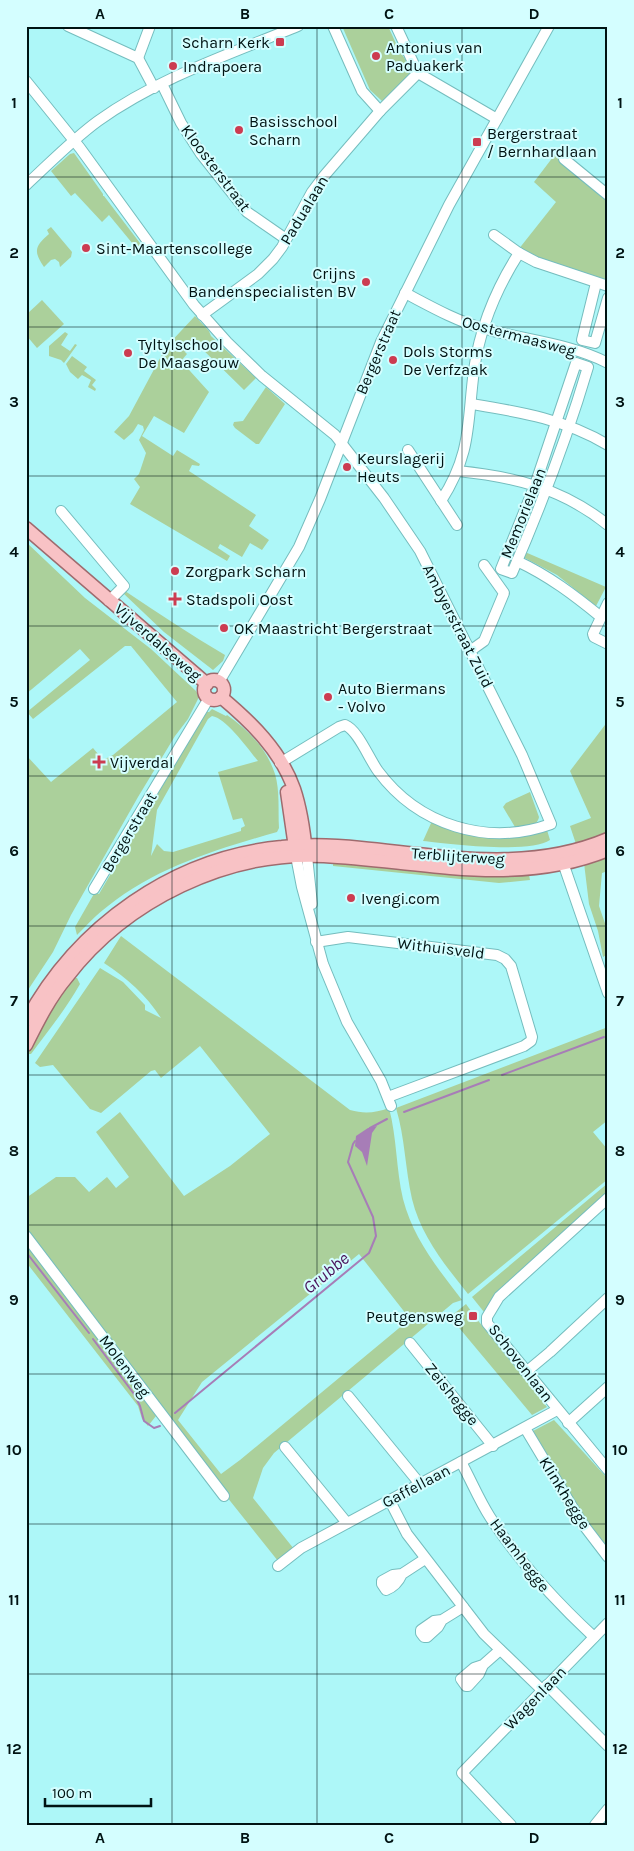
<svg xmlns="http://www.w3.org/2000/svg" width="634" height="1851" viewBox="0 0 634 1851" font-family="Karla,sans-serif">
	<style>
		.green { fill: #abd09b; fill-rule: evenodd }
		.water { fill: #a77db7 }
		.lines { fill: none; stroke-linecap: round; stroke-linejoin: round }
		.stream { stroke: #a77db7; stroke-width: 2 }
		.minor-casing { stroke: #75bdbe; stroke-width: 12 }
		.major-casing { stroke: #9f6b6e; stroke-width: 15 }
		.minor { stroke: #fff; stroke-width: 10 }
		.major { stroke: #f8c2c5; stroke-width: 12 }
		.grid { fill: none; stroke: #001313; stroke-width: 1; stroke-opacity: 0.55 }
		.poi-dot { fill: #cc3c51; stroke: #d4feff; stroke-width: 2 }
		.labels { text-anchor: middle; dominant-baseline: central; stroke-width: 4; stroke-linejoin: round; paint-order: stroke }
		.poi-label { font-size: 16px; fill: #001313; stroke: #d4feff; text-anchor: start }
		.street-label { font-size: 16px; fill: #001313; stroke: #d4feff }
		.water-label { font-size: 18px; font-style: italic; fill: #4b155c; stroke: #d4feff }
		.neatline { fill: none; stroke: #001313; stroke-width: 2 }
		.grid-label { font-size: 16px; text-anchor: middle; font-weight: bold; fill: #001313 }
	</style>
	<rect width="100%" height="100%" fill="#adf7f8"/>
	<g class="green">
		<path d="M 342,26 L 388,26 L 399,50 L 413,71 L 382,101 L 370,90 Z"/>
		<path d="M 74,153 L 103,194 L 103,196 L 104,196 L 146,251 L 142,255 L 109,215 L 102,222 L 75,193 L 71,196 L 51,171 L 70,154 Z"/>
		<path d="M 556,153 L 608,197 L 608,281 L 538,260 L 518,250 L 556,202 L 534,182 Z"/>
		<path d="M 51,227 L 72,252 L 71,257 L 60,267 L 59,262 L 55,259 L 51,260 L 44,267 C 33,251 35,246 49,234 L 47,230 Z"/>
		<path d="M 42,300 L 64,324 L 37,348 L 26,335 L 26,315 Z"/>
		<path d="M 195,316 L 209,331 L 211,336 L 256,378 L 244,390 L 195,342 L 185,352 L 187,354 L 181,361 L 209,392 L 184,433 L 154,416 L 142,436 L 173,456 L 177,450 L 200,464 L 199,466 L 192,465 L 189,471 L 256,515 L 249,526 L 269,540 L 262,550 L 250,543 L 242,557 L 220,544 L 218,548 L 230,556 L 227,561 L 130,504 L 140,487 L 134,479 L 139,474 L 146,453 L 139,440 L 144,430 L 143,426 L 138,424 L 133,432 L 124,440 L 114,432 L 129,416 L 166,347 Z"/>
		<path d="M 65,332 L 68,334 L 61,345 L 70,351 L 75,344 L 77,345 L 64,363 L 61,360 L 49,356 L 49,346 Z"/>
		<path d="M 72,356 L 87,367 L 84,371 L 96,380 L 92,385 L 96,389 L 95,391 L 88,387 L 91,380 L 82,375 L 78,379 L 70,372 L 66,364 Z"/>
		<path d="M 266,387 L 285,404 L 259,444 L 256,444 L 235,428 L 233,425 L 234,422 L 243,421 Z"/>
		<path d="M 26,542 L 85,598 L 151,649 L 196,691 L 199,697 L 188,719 L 175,736 L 138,797 L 71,915 L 53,952 L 26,993 L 26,755 L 51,782 L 93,748 L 103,760 L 113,755 L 177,702 L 131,646 L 125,646 L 33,719 L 27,712 L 90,660 L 80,649 L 26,694 Z"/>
		<path d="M 525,552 L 606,587 L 596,606 L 557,575 L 523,557 Z"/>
		<path d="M 125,591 C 158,613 191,635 225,655 L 223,661 L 213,670 L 164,632 L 123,593 Z"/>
		<path d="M 212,709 L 226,716 L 227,715 C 248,730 267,749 275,774 C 280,791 278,810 279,828 L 277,832 C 218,849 157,867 108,906 C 97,914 87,925 77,935 L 75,927 L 95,892 L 99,894 L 181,753 L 207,712 L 209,712 ZM 212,716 C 226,718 248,749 258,761 L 218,772 L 233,820 L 242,818 L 245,826 L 241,828 L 241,831 L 173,852 L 164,851 L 157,844 L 151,856 L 157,810 L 208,719 Z"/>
		<path d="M 608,721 L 608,836 L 577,847 L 570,826 L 591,818 L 570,771 Z"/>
		<path d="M 530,792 L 539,817 C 537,828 524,826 515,827 L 503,807 L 506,803 Z"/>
		<path d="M 432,821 C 468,838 509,842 547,830 L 550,840 C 530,854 449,844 423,841 Z"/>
		<path d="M 608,855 L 608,871 L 602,873 L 599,906 L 608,932 L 608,954 L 603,957 L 598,931 L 589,904 L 584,863 Z"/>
		<path d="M 333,861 L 499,877 L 529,875 L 530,880 L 499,883 L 333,866 Z"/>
		<path d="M 121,936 L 350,1110 C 364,1114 375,1113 389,1108 C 397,1138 396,1169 403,1199 C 413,1238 438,1269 462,1300 L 453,1303 L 274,1453 L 263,1468 L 253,1498 L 294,1549 L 278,1561 L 215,1482 L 26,1230 L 26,1198 L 56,1177 L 75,1177 L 89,1192 L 107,1177 L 116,1188 L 129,1177 L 96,1132 L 120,1112 L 184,1196 L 230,1166 L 270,1134 L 200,1046 L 161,1078 L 155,1070 L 151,1071 L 101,1113 L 90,1109 L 53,1065 L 40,1067 L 35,1063 L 100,968 L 123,982 L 145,1005 L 145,1010 L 161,1018 C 146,995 127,978 104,963 ZM 359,1254 L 410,1319 L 240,1460 L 221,1474 L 178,1420 L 202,1382 Z"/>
		<path d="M 73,978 L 77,978 L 80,984 C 66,1009 48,1031 31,1054 L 29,1054 L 28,1052 L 45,1017 Z"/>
		<path d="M 608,1027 L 608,1120 L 593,1132 L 608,1150 L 608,1179 L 468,1294 C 445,1265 421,1236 412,1199 C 405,1168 405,1138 396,1108 Z"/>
		<path d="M 608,1183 L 608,1193 L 498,1294 L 484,1312 L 472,1297 Z"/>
		<path d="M 26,1244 L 156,1416 L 148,1426 L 142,1419 L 138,1406 L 26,1262 Z"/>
		<path d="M 466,1304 L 476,1318 L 547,1407 L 532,1415 L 450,1317 Z"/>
		<path d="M 554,1420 L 608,1479 L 608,1553 L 598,1541 L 533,1435 L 533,1431 Z"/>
	</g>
	<path class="water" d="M 377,1126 L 372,1133 L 367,1166 L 362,1152 L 355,1146 L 356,1136 L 368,1128 Z"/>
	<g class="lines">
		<g class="stream">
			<path d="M 502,1075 L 604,1037"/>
			<path d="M 404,1112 L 489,1080"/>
			<path d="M 370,1128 L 387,1119"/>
			<path d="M 26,1252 L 89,1333"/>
			<path d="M 93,1339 L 134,1394 L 140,1406 L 144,1421 L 154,1428 L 160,1426"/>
			<path d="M 175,1413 L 369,1253 L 376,1236 L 373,1217 L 348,1162 L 353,1144 L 355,1141"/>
		</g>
		<g class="minor-casing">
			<g id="minor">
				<path d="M 68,26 L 138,58 L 154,88"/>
				<path d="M 333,26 L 362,91 L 380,111"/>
				<path d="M 396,26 L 418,73 L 497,119"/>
				<path d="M 138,58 L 150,26"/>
				<path d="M 26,81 L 80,148 L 194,305 L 227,342 L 262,376 L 335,435 L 384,498 L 420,551 L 522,755 L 551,824 C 487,847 418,825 378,771 C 369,759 358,730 345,725 L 339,727 L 280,763"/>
				<path d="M 162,84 L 181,123 L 201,154 L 247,212 L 286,239"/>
				<path d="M 564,159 L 608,195"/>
				<path d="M 26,185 C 50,163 72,140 98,121 C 158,78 230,54 298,26"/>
				<path d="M 494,235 L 519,253 L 536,262 L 608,286"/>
				<path d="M 596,283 L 582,340 L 595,343 L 608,298"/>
				<path d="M 405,293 C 430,306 454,320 482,328 C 523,340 569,343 608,363"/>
				<path d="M 202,315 L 258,274 L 273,259 L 282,247 L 312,192 L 324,176 L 380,111 L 418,73"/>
				<path d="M 576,363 L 588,367 C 567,438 541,506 512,573 L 501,569 L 535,485 Z"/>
				<path d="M 472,404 C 520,412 565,419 608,445"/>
				<path d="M 408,450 L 457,525"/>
				<path d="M 458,471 C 515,477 562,488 608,525"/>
				<path d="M 441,501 C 472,453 467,423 474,370 C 480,327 496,289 519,253"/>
				<path d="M 61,511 L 124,586 L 109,601"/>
				<path d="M 517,561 C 549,576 574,595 601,617"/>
				<path d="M 608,603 L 593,634 L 594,637 L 608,644"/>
				<path d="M 470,651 L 484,641 L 504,593 L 484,565"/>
				<path d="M 219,682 L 299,547 L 320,499 L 381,342 L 449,205 L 549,26"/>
				<path d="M 296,856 L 302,887 L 323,964 L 347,1022 L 381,1081 L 391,1106"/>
				<path d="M 307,856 L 312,904"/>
				<path d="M 561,857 L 608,993"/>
				<path d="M 94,889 L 209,698"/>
				<path d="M 316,942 L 348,937 L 497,955 L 505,959 L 511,966 L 532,1037 L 531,1041 L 524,1046 L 388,1097"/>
				<path d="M 608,1198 L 499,1297 L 487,1317 L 487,1323 L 608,1470"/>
				<path d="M 26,1236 L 224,1496"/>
				<path d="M 410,1343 L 493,1446"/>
				<path d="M 526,1372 L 550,1352 L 608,1298"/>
				<path d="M 348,1396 L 420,1484"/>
				<path d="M 568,1423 L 608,1387"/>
				<path d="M 525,1428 L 582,1523 L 608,1557"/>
				<path d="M 285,1447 L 347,1523"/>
				<path d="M 461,1462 C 471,1480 479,1500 490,1517 C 520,1563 554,1600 594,1637"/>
				<path d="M 390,1501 L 407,1534 L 484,1634 L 542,1690"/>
				<path d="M 278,1566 L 301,1548 L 557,1410"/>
				<path d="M 402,1574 C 399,1581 394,1587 386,1590 L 382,1584 L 382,1581 L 393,1575 L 402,1574 L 425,1559"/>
				<path d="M 442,1620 L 438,1627 L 427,1637 L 424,1637 L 421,1633 L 421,1630 L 434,1621 L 442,1620 L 463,1607"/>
				<path d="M 483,1665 L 479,1674 L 468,1686 L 466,1686 L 461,1679 L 474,1668 L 483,1665 L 500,1650"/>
				<path d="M 547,1685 L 608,1746"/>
				<path d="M 511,1825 L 462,1773 L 608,1623"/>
				<path d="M 595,1825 L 608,1809"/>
			</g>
		</g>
		<g class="major-casing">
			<g id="major">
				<path d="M 26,528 L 207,684"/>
				<circle cx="214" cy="690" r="10"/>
				<path d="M 221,697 C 251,722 281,751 294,789 C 301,810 304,832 306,853"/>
				<path d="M 287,792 L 296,854"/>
				<path d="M 26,1021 C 77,926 174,857 282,847 C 308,844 335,845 361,848 C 444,856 528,873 608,839"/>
				<path d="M 26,1045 C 38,1021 50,997 67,977 C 126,900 227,851 324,856 C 420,861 515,888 608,850"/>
			</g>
		</g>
		<use href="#minor" class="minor"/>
		<use href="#major" class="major"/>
	</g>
	<path class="grid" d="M 172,26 L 172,1825M 317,26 L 317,1825M 462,26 L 462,1825M 26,177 L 608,177M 26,327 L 608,327M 26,476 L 608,476M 26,626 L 608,626M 26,776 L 608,776M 26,926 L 608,926M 26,1075 L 608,1075M 26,1225 L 608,1225M 26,1374 L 608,1374M 26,1524 L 608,1524M 26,1674 L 608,1674"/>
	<g class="poi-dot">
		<rect x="275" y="37" width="10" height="10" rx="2.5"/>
		<circle cx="376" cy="56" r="5"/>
		<circle cx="173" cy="66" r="5"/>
		<circle cx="239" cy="130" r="5"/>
		<rect x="472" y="137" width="10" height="10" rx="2.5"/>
		<circle cx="86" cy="248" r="5"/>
		<circle cx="366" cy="282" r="5"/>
		<circle cx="128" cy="353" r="5"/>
		<circle cx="393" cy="360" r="5"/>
		<circle cx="347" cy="467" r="5"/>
		<circle cx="175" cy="571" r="5"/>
		<path d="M172.5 591.5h5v5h5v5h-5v5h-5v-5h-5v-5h5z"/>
		<circle cx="224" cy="628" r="5"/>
		<circle cx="328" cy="697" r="5"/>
		<path d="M96.5 754.5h5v5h5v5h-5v5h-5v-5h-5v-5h5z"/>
		<circle cx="351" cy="898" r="5"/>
		<rect x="468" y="1311" width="10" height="10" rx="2.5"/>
	</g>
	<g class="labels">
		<g class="poi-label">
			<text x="270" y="42" text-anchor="end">Scharn Kerk</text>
			<text x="386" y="47">Antonius van<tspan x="386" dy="18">Paduakerk</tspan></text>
			<text x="183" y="66">Indrapoera</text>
			<text x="249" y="121">Basisschool<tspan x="249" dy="18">Scharn</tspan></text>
			<text x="487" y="133">Bergerstraat<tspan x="487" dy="18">/ Bernhardlaan</tspan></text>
			<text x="96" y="248">Sint-Maartenscollege</text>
			<text x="356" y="273" text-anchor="end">Crijns<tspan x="356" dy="18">Bandenspecialisten BV</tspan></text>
			<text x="138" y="344">Tyltylschool<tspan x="138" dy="18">De Maasgouw</tspan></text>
			<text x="403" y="351">Dols Storms<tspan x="403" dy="18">De Verfzaak</tspan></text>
			<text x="357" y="458">Keurslagerij<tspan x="357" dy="18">Heuts</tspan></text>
			<text x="185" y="571">Zorgpark Scharn</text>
			<text x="186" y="599">Stadspoli Oost</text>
			<text x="234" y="628">OK Maastricht Bergerstraat</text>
			<text x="338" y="688">Auto Biermans<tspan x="338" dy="18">- Volvo</tspan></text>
			<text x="110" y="762">Vijverdal</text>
			<text x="361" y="898">Ivengi.com</text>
			<text x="463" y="1316" text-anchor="end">Peutgensweg</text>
		</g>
		<g class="street-label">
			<text transform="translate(216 168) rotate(53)">Kloosterstraat</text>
			<text transform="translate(304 210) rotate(-59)">Padualaan</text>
			<text transform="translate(519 336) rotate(15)">Oostermaasweg</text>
			<text transform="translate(378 352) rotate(-67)">Bergerstraat</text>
			<text transform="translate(523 513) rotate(-68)">Memorielaan</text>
			<text transform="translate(458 626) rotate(63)">Ambyerstraat Zuid</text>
			<text transform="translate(158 642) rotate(41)">Vijverdalseweg</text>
			<text transform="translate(129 832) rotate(-59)">Bergerstraat</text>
			<text transform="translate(458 856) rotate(4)">Terblijterweg</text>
			<text transform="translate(441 948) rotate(7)">Withuisveld</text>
			<text transform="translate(521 1363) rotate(52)">Schovenlaan</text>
			<text transform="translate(125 1366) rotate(53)">Molenweg</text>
			<text transform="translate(452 1394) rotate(51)">Zeishegge</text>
			<text transform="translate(416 1486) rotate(-28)">Gaffellaan</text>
			<text transform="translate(565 1493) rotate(58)">Klinkhegge</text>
			<text transform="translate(520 1555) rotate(53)">Haamhegge</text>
			<text transform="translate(535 1698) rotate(-46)">Wagenlaan</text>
		</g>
		<g class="water-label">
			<text transform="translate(326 1273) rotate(-40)">Grubbe</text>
		</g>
	</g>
	<rect width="634" height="1851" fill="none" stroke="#d4feff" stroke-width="55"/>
	<path d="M45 1798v8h106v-8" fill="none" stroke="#001313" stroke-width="2.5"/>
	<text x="52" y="1798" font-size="15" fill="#001313" stroke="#d4feff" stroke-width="4" paint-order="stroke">100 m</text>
	<rect x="28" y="28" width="578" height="1796" class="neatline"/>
	<g class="grid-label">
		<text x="100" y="19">A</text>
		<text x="245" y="19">B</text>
		<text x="389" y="19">C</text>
		<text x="534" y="19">D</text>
		<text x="14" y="108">1</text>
		<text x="620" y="108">1</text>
		<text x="14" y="258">2</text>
		<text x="620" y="258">2</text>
		<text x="14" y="407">3</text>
		<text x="620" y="407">3</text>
		<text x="14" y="557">4</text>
		<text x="620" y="557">4</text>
		<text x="14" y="707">5</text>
		<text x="620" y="707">5</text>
		<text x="14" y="856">6</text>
		<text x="620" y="856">6</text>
		<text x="14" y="1006">7</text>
		<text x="620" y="1006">7</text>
		<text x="14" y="1156">8</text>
		<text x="620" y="1156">8</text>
		<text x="14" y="1305">9</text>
		<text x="620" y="1305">9</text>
		<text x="14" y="1455">10</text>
		<text x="620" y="1455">10</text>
		<text x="14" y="1605">11</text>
		<text x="620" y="1605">11</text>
		<text x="14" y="1754">12</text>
		<text x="620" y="1754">12</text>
		<text x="100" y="1843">A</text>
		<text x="245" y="1843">B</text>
		<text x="389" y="1843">C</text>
		<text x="534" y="1843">D</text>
	</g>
</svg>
